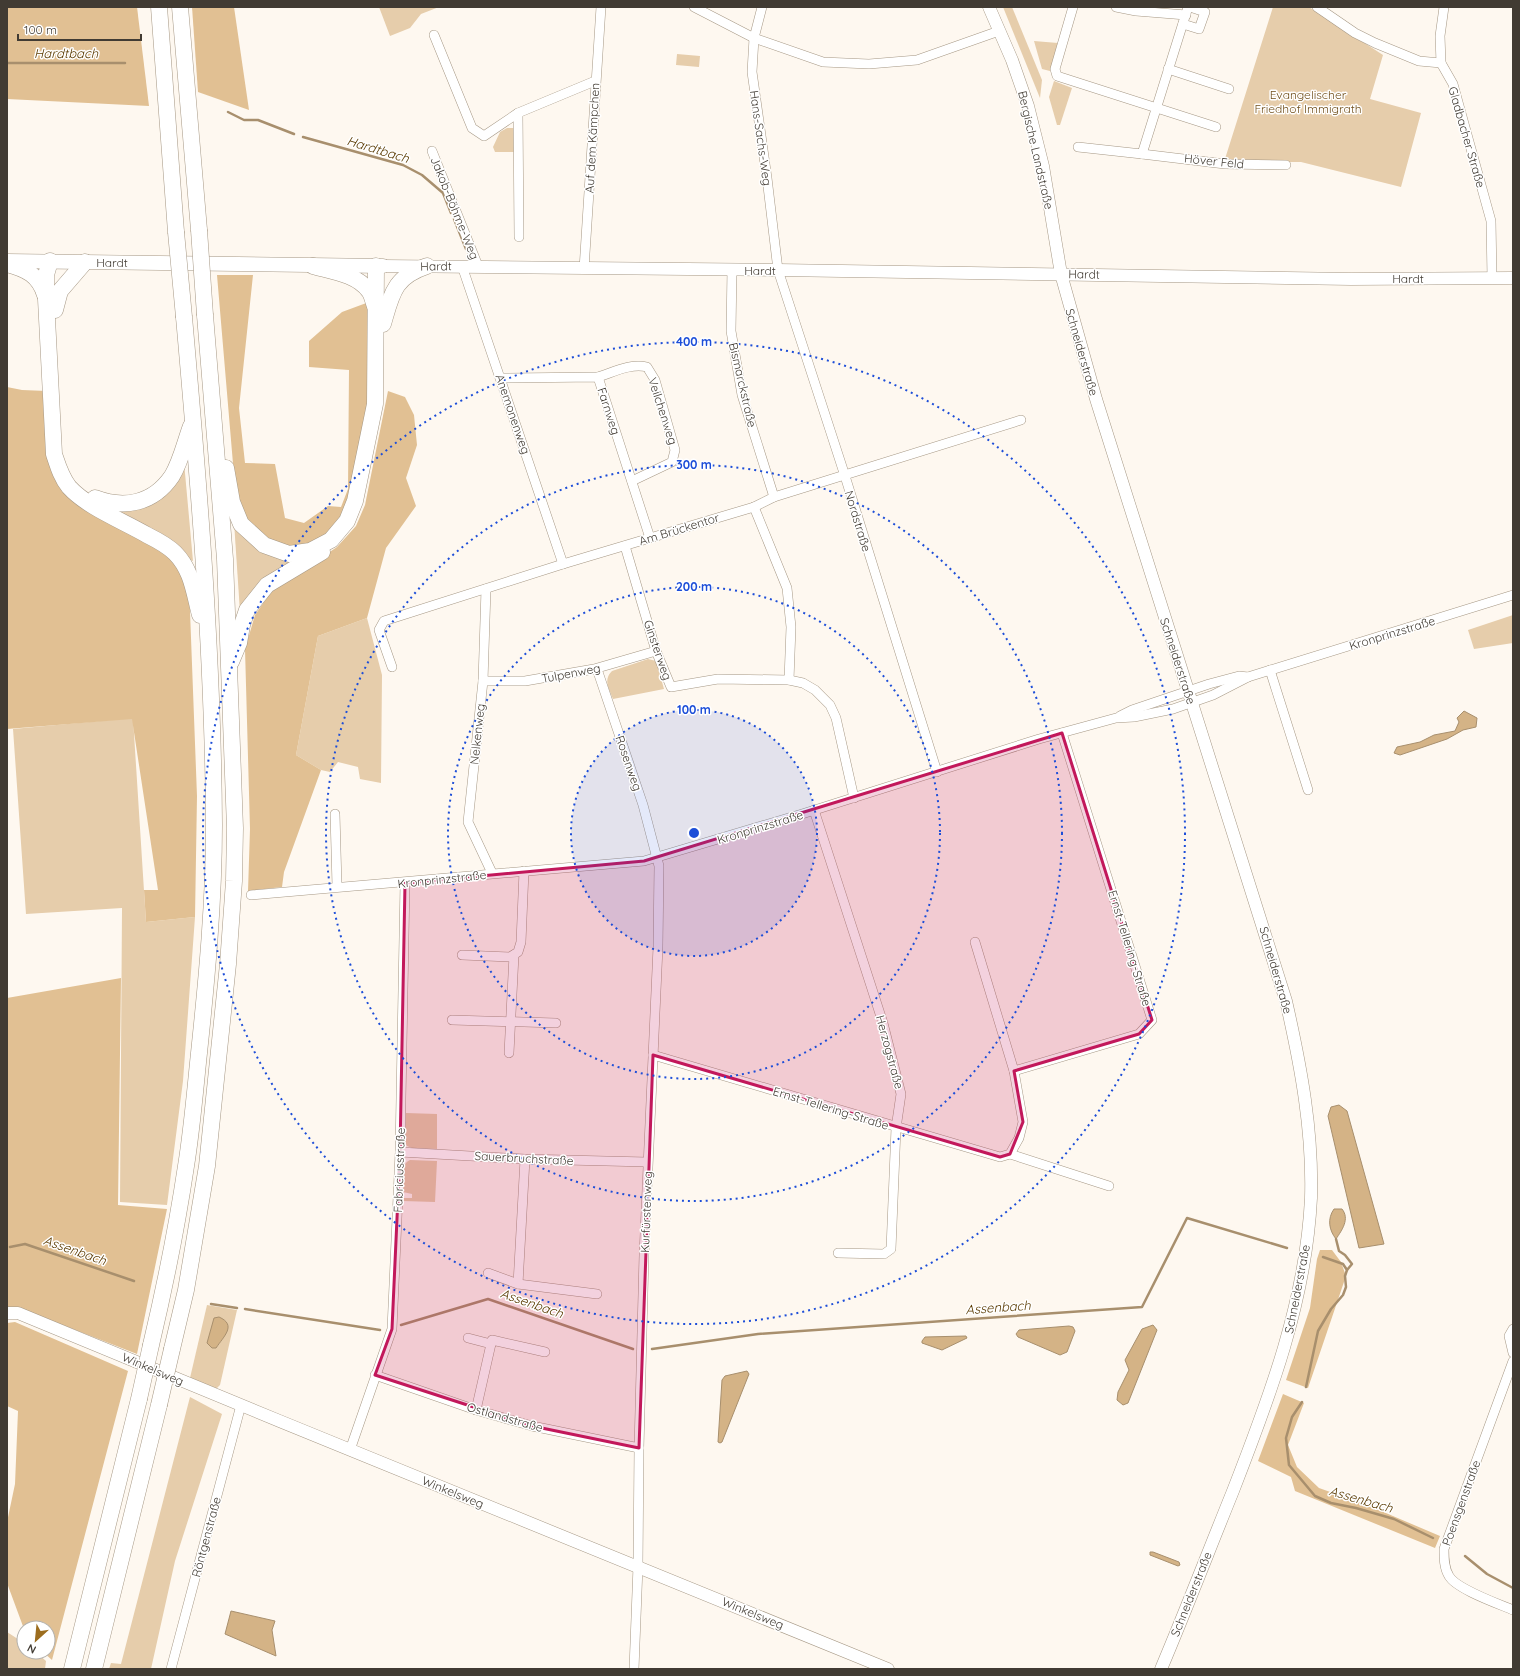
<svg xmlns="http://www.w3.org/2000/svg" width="1520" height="1676" viewBox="0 0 1520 1676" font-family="Quicksand,sans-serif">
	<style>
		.green { fill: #e6cdab }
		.forest { fill: #e1c093 }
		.water { fill: #d4b386; stroke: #a88f6d }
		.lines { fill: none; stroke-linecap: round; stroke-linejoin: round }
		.stream { stroke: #a88f6d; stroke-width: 2.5 }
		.street-casing { stroke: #a69885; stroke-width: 10 }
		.secondary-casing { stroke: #a69885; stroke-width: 13 }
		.primary-casing { stroke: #a69885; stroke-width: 15 }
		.highway-casing { stroke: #a69885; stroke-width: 17 }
		.street { stroke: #fff; stroke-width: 9 }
		.secondary { stroke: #fff; stroke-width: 12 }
		.primary { stroke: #fff; stroke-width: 14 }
		.highway { stroke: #fff; stroke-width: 16 }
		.highway-bridge-casing { stroke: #a69885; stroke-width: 17; stroke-linecap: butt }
		.highway-bridge { stroke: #fff; stroke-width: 16 }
		.marked { fill: #c2185b; fill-opacity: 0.2; stroke: #c2185b; stroke-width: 3; stroke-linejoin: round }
		.ring { fill: none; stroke: #1d4ed8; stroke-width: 2; stroke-dasharray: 2 4 }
		.labels { text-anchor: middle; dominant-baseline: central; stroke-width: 3; stroke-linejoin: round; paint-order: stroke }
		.park-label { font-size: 12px; fill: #71501c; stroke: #fff }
		.street-label { font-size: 12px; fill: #413b33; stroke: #fff }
		.water-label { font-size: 13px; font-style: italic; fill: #5a3a00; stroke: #fff }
		.centre { fill: #1d4ed8; stroke: #fff; stroke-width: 2 }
		.ring-label { font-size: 12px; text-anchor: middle; font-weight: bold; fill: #1d4ed8; stroke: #fff; stroke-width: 3; stroke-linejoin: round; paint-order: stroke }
	</style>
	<rect width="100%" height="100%" fill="#fef8f0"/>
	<g class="green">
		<path d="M 379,7 L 439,7 L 421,14 L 410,28 L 390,36 Z"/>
		<path d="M 1003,7 L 1012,7 L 1042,80 L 1040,98 Z"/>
		<path d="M 1273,7 L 1309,7 L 1383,55 L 1370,99 L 1421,113 L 1401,187 L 1301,162 L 1224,162 Z"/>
		<path d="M 1034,41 L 1058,43 L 1050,71 L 1042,69 Z"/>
		<path d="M 677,54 L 700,56 L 699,67 L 676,65 Z"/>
		<path d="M 1054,81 L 1072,88 L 1060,125 L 1057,125 L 1049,97 Z"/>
		<path d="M 507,128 L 515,128 L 515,152 L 495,152 L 493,147 L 500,132 Z"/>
		<path d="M 184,462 L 193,561 L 183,557 L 111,511 L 123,511 Z"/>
		<path d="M 234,522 L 300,559 L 240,612 Z"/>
		<path d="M 1513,615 L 1513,643 L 1474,649 L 1468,630 Z"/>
		<path d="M 367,618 L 382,675 L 381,783 L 360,779 L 358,767 L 338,762 L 330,772 L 321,770 L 296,755 L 318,636 Z"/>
		<path d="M 648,659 L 656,661 L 664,689 L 613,699 C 609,688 603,680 612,671 Z"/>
		<path d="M 133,718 L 146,922 L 195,917 L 183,1081 L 167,1205 L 120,1202 L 122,908 L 26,914 L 13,729 Z"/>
		<path d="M 406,1113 L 437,1114 L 437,1149 L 412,1148 L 407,1146 L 405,1142 Z"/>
		<path d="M 410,1160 L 437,1161 L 435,1202 L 403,1201 L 404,1198 L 412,1198 L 412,1194 L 403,1192 C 403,1182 400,1164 410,1160 Z"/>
		<path d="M 207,1305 L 237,1310 L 220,1385 L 216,1389 L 190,1378 Z"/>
		<path d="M 190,1397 L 222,1414 L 175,1561 L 151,1669 L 109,1669 L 111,1663 L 121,1664 Z"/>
		<path d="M 7,1632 L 24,1643 L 24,1652 L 36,1652 L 46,1661 L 45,1669 L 7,1669 Z"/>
	</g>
	<g class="forest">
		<path d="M 7,7 L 137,7 L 149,106 L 7,99 Z"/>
		<path d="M 192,7 L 234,7 L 249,110 L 198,92 Z"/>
		<path d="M 217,275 L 253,275 L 239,408 L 245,463 L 275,464 L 285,518 L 304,523 L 328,506 L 341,507 L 348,489 L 349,370 L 309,367 L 309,341 L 342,312 L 369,302 L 369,402 L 350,500 L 342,519 L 327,536 L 307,546 L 289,548 L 266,539 L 245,520 L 236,499 Z"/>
		<path d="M 7,387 L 22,390 L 47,391 L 56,469 L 169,555 L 189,585 L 197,796 L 195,917 L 146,922 L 144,890 L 158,890 L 132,719 L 7,729 Z"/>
		<path d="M 388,391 L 405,397 L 414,415 L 417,445 L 406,478 L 416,506 L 386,548 L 367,618 L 318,636 L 296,755 L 321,770 L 284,872 L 282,887 L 248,891 L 250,829 L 245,649 L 255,615 L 271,592 L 337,547 L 356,526 L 365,505 Z"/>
		<path d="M 121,978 L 118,1205 L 167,1209 L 137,1354 L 19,1308 L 7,1308 L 7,998 Z"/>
		<path d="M 1320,1250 L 1332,1250 L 1341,1262 L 1346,1276 L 1308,1388 L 1286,1380 L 1310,1308 L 1317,1259 Z"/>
		<path d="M 15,1322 L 128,1371 L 52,1660 L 43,1652 L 48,1652 L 48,1628 L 24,1628 L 24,1629 L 7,1583 L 7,1522 L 15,1484 L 18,1411 L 7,1406 L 7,1323 Z"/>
		<path d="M 1283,1394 L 1304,1403 L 1288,1445 L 1297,1467 L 1319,1488 L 1367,1505 L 1440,1536 L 1435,1548 L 1295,1491 L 1291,1477 L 1258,1461 Z"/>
	</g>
	<g class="water">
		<path d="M 1464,711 L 1477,718 L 1476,727 L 1463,730 L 1447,739 L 1400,755 L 1394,753 L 1397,747 L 1420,742 L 1434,735 L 1455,731 L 1459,722 L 1457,718 Z"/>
		<path d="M 1339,1105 L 1347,1111 L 1384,1244 L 1359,1248 L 1328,1116 L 1331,1107 Z"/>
		<path d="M 1334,1209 L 1342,1209 C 1350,1219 1342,1230 1336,1239 C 1329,1230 1327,1219 1334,1209 Z"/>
		<path d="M 219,1317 C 237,1325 224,1336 216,1348 L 212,1348 L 207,1343 L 214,1318 Z"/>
		<path d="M 1153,1325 L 1157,1330 L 1128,1403 L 1123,1405 L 1117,1400 L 1118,1392 L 1129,1370 L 1125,1360 L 1142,1329 Z"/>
		<path d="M 1069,1326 L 1073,1327 L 1075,1331 L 1067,1352 L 1060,1355 L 1018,1337 L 1016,1334 L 1019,1330 Z"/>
		<path d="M 966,1336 L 967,1338 L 942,1350 L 922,1343 L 922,1341 L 925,1337 Z"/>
		<path d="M 747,1371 L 749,1374 L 722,1442 L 720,1443 L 718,1442 L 722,1380 L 725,1376 Z"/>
		<path d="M 1150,1552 L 1153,1552 L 1179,1562 L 1180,1565 L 1178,1566 L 1150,1555 Z"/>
		<path d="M 231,1611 L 275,1621 L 272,1630 L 276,1656 L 225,1634 Z"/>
	</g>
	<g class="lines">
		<g class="stream">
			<path d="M 7,63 L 125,63"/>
			<path d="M 228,112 L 244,120 L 258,120 L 294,134"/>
			<path d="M 303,137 L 403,165 L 422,175 L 443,193 L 451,213"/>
			<path d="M 454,219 L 466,249"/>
			<path d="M 1336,1239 L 1339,1251 L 1345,1255 L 1352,1264 L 1347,1270"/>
			<path d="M 10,1247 L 25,1244 L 134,1281"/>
			<path d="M 211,1304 L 237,1308"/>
			<path d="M 245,1309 L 380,1330"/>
			<path d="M 401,1325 L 488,1299 L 633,1349"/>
			<path d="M 652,1349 L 758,1334 L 1142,1307 L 1187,1218 L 1287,1248"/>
			<path d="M 1306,1387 L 1318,1331 L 1331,1309 L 1343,1295 L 1346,1287 L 1345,1276 L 1347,1270 L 1343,1264 L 1323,1257"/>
			<path d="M 1302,1402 L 1292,1417 L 1286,1438 L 1289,1465 L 1315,1496 L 1331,1503 L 1356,1508 L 1394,1519 L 1433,1538"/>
			<path d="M 1465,1556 L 1487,1574 L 1513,1588"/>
		</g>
		<g class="street-casing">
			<g id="street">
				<path d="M 694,7 L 754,38 L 823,62 L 869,64 L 917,60 L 999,31"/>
				<path d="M 762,7 L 754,38 L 752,72 L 767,178 L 778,270 L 845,476 L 937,772"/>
				<path d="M 1073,7 L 1055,69 L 1057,76 L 1216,127"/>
				<path d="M 1116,7 L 1136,11 L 1186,15"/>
				<path d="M 1317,7 L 1355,33 L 1375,43 L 1419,61 L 1441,63"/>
				<path d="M 1444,7 L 1440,36 L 1441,63 L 1453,84 L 1491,221 L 1492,278"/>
				<path d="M 1183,24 L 1199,29 L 1205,12 L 1190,7"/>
				<path d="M 434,35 L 472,128 L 484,136 L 518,113 L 595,81"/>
				<path d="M 1168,69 L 1229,89"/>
				<path d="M 518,113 L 519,237"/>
				<path d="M 1078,147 L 1142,154 L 1188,7"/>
				<path d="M 432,151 L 478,266"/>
				<path d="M 1142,154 L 1225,164 L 1286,165"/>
				<path d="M 462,266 L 563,564"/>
				<path d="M 584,269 L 601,7"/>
				<path d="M 732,269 L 731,331 L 742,395 L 774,497"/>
				<path d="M 598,377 C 614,372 631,363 647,367 L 655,380 L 675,450 L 672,462 L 632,481"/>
				<path d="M 501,378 L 598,377 L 650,538"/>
				<path d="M 754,507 L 787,588 L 791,627 L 789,680"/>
				<path d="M 625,546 L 656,651 L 671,687 L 718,679 L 789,680 L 803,683 L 815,690 L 830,705 L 836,718 L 854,798"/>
				<path d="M 486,589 L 483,681 L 468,822 L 492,873"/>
				<path d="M 392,667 L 379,630 L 384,621 L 563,564 L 754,507 L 774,497 L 1021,420"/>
				<path d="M 597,669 L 643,805 L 659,866 L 658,947 L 644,1255 L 639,1448 L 638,1566 L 634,1669"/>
				<path d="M 1270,670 L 1308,790"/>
				<path d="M 483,681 L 525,681 L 594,669 L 656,651"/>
				<path d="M 1120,716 L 1132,710 L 1209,684 L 1239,676 L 1248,677"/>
				<path d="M 814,810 L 883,1023 L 901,1094 L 896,1128 L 891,1249 L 884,1254 L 838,1253"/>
				<path d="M 335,814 L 337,886"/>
				<path d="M 251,895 L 644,861 L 802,814 L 1039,739 L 1116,718 L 1134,717 L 1173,709 L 1213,695 L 1248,677 L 1513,595"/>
				<path d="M 975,942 L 1014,1071 L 1139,1034 L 1152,1020 L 1062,733"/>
				<path d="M 462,955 L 510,957 L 518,952 L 521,942 L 524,871"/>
				<path d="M 452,1020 L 556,1023"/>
				<path d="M 509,1053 L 514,955"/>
				<path d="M 653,1055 L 1000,1157 L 1010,1154 L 1019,1138 L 1023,1122 L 1014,1071"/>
				<path d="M 400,1152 L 525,1159 L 647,1162"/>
				<path d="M 1010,1154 L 1109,1186"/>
				<path d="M 488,1273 L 518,1284 L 597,1294"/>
				<path d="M 518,1284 L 525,1159"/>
				<path d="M 1513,1329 L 1509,1336 L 1513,1353"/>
				<path d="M 468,1338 L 491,1344 L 476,1410"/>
				<path d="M 491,1344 L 492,1340 L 545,1352"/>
				<path d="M 1513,1361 L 1444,1549 C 1444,1558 1444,1568 1449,1576 C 1456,1589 1499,1604 1513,1610"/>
				<path d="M 375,1375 L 476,1410 L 532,1426 L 639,1448"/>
				<path d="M 350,1450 L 392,1329 L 400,1152 L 405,883"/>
				<path d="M 171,1669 L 241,1405"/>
			</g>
		</g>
		<g class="secondary-casing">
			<g id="secondary">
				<path d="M 989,7 L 1012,60 L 1028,106 L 1043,166 L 1061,274 L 1096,399 L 1286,1001 C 1301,1067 1313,1131 1311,1198 C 1306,1301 1270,1396 1233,1491 C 1209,1550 1186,1610 1161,1669"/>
				<path d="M 383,266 L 778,270 L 1351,279 L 1513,278"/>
				<path d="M 7,1313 L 18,1313 C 307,1434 598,1549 888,1669"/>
			</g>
		</g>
		<g class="primary-casing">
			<path id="primary" d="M 7,261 L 383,266"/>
		</g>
		<g class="highway-casing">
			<g id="highway">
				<path d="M 159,7 L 176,232"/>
				<path d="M 180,7 L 199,230"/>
				<path d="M 50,261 L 46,275 L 46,299 L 54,454 C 58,466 61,477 69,487 C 87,507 123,521 147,535 C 157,540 167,545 175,553 C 192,570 194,593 200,615"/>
				<path d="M 7,264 C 26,269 39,275 45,295"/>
				<path d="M 313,266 C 331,271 357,274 369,291 C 372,295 373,301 375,306"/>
				<path d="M 55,310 L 60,291 L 85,262"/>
				<path d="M 383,324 C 392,293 394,277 427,266"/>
				<path d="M 226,468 L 232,502 L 241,524 L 264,545 L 289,554 L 310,551 L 331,540 L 347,521 L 355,501 L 375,404 L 376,266"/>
				<path d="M 95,498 C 124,509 153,504 172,476 C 181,461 185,442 191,426"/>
				<path d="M 231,662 L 239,643 L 242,625 L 247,610 L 267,585 L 322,552"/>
				<path d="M 151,1345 C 165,1286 177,1226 186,1166 C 192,1129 195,1091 199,1053 C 207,977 214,901 214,825 C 213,655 199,486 184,317"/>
				<path d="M 172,1349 L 186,1290 L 207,1166 L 228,964 L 234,881 L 235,828 L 225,559 L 205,315"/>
				<path d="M 72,1669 L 139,1399"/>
				<path d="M 94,1669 L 159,1405"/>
			</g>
		</g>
		<use href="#street" class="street"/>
		<use href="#secondary" class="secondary"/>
		<use href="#primary" class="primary"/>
		<use href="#highway" class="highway"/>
		<g class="highway-bridge-casing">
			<g id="highway-bridge">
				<path d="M 199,230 L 205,315"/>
				<path d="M 176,232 L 184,317"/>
				<path d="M 139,1399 L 151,1345"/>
				<path d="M 159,1405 L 172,1349"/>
			</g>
		</g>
		<use href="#highway-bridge" class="highway-bridge"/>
	</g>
	<path class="marked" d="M 1062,733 L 1152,1020 L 1139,1034 L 1014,1071 L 1023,1122 L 1010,1154 L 1000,1157 L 653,1055 L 639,1448 L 532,1426 L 375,1375 L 392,1329 L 400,1152 L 405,883 L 644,861 Z"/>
	<circle cx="694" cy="833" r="123" fill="#1d4ed8" fill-opacity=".12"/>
	<g class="ring">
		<circle cx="694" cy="833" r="123"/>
		<circle cx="694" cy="833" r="246"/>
		<circle cx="694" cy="833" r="368"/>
		<circle cx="694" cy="833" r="491"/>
	</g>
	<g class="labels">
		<g class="park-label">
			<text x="1308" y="94">Evangelischer<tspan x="1308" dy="14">Friedhof Immigrath</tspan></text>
		</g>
		<g class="street-label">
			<text transform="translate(1467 137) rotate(74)">Gladbacher Straße</text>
			<text transform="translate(592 138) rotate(-87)">Auf dem Kämpchen</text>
			<text transform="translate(761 138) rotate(82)">Hans-Sachs-Weg</text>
			<text transform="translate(1036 150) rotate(77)">Bergische Landstraße</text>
			<text transform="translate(1214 161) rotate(6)">Höver Feld</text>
			<text transform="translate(455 208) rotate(68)">Jakob-Böhme-Weg</text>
			<text x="112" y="262">Hardt</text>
			<text transform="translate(436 266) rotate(-1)">Hardt</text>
			<text x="760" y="270">Hardt</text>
			<text transform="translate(1084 274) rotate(1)">Hardt</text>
			<text x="1408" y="278">Hardt</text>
			<text transform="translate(1082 352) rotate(74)">Schneiderstraße</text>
			<text transform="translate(743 385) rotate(77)">Bismarckstraße</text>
			<text transform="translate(609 411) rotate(72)">Farnweg</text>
			<text transform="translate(663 411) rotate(72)">Veilchenweg</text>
			<text transform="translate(513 414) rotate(71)">Anemonenweg</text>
			<text transform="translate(858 521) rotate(73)">Nordstraße</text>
			<text transform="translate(679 529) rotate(-17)">Am Brückentor</text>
			<text transform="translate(1392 633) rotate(-17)">Kronprinzstraße</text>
			<text transform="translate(658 650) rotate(71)">Ginsterweg</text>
			<text transform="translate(1178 661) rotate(72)">Schneiderstraße</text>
			<text transform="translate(571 673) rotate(-11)">Tulpenweg</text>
			<text transform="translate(477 734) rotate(-84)">Nelkenweg</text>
			<text transform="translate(629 763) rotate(71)">Rosenweg</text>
			<text transform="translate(760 827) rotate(-17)">Kronprinzstraße</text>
			<text transform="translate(442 879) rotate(-6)">Kronprinzstraße</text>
			<text transform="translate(1130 948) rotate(73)">Ernst-Tellering-Straße</text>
			<text transform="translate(1276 970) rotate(74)">Schneiderstraße</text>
			<text transform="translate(890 1052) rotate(75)">Herzogstraße</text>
			<text transform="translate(831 1108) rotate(17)">Ernst-Tellering-Straße</text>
			<text transform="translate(524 1158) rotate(3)">Sauerbruchstraße</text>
			<text transform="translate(399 1170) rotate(-88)">Fabriciusstraße</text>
			<text transform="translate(646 1212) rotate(-88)">Kurfürstenweg</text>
			<text transform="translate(1297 1289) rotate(-79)">Schneiderstraße</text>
			<text transform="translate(153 1369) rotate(23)">Winkelsweg</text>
			<text transform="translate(505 1417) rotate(16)">Ostlandstraße</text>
			<text transform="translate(453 1492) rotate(22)">Winkelsweg</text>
			<text transform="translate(1461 1503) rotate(-70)">Poensgenstraße</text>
			<text transform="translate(206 1537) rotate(-75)">Röntgenstraße</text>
			<text transform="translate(1191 1594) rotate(-68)">Schneiderstraße</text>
			<text transform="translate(753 1613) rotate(22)">Winkelsweg</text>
		</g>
		<g class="water-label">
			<text x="66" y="53">Hardtbach</text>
			<text transform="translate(378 149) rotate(17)">Hardtbach</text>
			<text transform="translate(75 1250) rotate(19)">Assenbach</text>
			<text transform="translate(532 1303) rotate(19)">Assenbach</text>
			<text transform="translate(998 1307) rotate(-4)">Assenbach</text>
			<text transform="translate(1361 1499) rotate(16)">Assenbach</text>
		</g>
	</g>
	<circle cx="694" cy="833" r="6" class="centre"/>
	<g class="ring-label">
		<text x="694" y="346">400 m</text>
		<text x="694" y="469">300 m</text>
		<text x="694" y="591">200 m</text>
		<text x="694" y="714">100 m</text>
	</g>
	<rect width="1520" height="1676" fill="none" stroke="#413b33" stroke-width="16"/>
	<g transform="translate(36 1640) rotate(207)"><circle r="19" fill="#ffffff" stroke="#b3b1ad"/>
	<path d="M0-3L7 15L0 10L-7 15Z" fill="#9c6d1e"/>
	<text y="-6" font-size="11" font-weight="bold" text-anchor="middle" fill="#413b33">N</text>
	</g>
	<path d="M18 34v6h123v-6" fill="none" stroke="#413b33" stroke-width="2"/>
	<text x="24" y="34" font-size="12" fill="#413b33" stroke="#ffffff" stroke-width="3" paint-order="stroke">100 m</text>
</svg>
